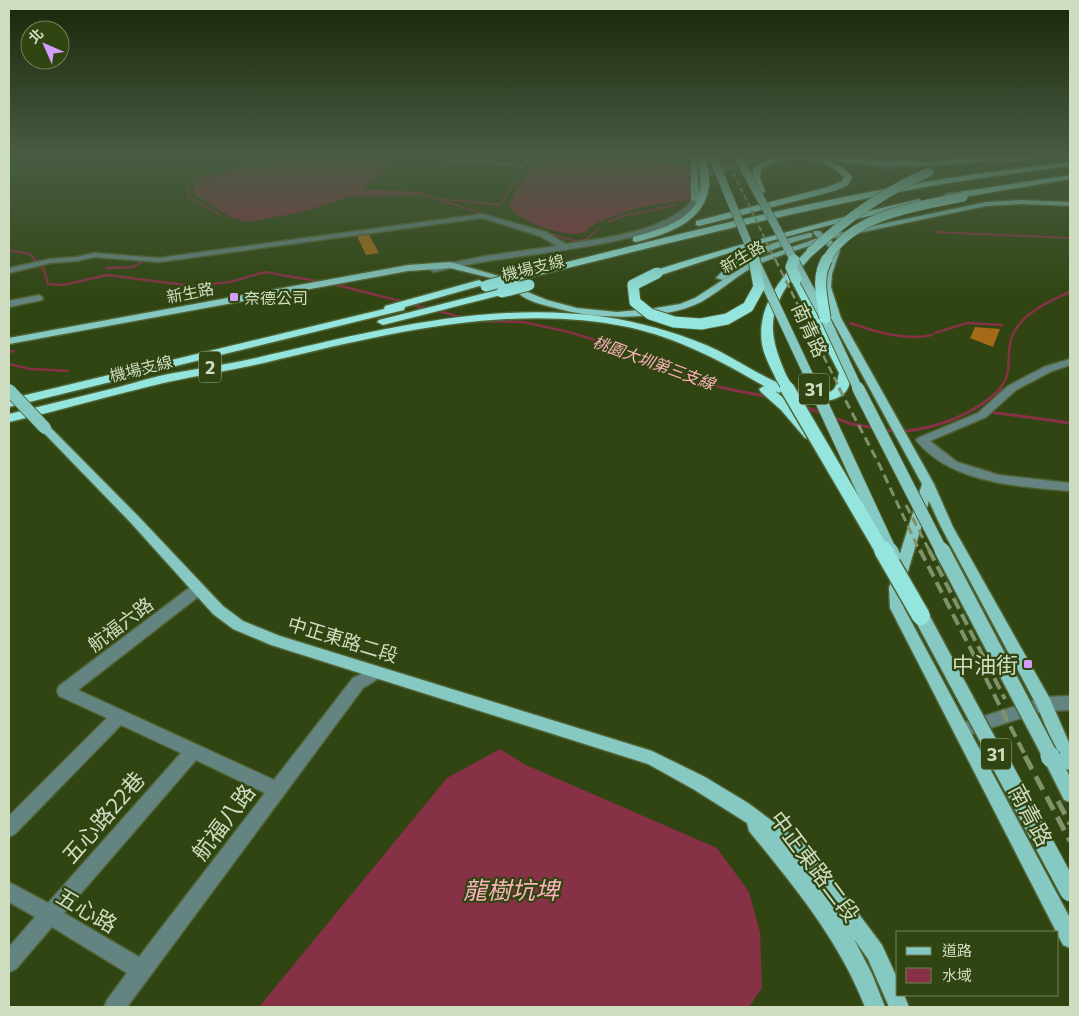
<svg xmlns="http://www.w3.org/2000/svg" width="1079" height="1016" viewBox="0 0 1079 1016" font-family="Commissioner,'Noto Sans TC',sans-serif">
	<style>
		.forest { fill: #a46a17 }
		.water { fill: #863145 }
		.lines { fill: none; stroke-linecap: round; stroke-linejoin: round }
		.stream-far2 { stroke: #863145; stroke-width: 2 }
		.stream-far1 { stroke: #863145; stroke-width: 2.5 }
		.stream { stroke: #863145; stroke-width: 3 }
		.minor-casing { stroke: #506334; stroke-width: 3 }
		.major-casing { stroke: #506334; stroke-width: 3 }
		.highway-casing { stroke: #506334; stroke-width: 3 }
		.minor { fill: #648481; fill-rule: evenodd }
		.major { fill: #86c9c3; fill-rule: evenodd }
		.highway { fill: #93e5de; fill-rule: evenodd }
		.rail-far4 { stroke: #80926a; stroke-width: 2; stroke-dasharray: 5.5 3; stroke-linecap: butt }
		.rail-far3 { stroke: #80926a; stroke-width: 2.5; stroke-dasharray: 8 4; stroke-linecap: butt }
		.rail-far2 { stroke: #80926a; stroke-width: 3; stroke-dasharray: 9 5; stroke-linecap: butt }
		.rail-far1 { stroke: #80926a; stroke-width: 4; stroke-dasharray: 12 6; stroke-linecap: butt }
		.rail { stroke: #80926a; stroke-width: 5; stroke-dasharray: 15 8; stroke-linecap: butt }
		.major-bridge-far4-casing { stroke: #506334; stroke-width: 9; stroke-linecap: butt }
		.major-bridge-far3-casing { stroke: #506334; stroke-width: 11; stroke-linecap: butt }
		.major-bridge-far2-casing { stroke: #506334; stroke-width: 14; stroke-linecap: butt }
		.major-bridge-far1-casing { stroke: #506334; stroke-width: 18; stroke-linecap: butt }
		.major-bridge-casing { stroke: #506334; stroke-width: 21; stroke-linecap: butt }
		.highway-bridge-far3-casing { stroke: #506334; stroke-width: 10; stroke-linecap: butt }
		.highway-bridge-far2-casing { stroke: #506334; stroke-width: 13; stroke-linecap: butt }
		.highway-bridge-far1-casing { stroke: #506334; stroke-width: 17; stroke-linecap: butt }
		.highway-bridge-casing { stroke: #506334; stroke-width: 21; stroke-linecap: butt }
		.major-bridge-far4 { stroke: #86c9c3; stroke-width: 8 }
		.major-bridge-far3 { stroke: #86c9c3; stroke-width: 9 }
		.major-bridge-far2 { stroke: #86c9c3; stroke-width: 12 }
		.major-bridge-far1 { stroke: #86c9c3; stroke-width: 15 }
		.major-bridge { stroke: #86c9c3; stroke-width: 19 }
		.highway-bridge-far3 { stroke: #93e5de; stroke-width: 9 }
		.highway-bridge-far2 { stroke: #93e5de; stroke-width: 11 }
		.highway-bridge-far1 { stroke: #93e5de; stroke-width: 14 }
		.highway-bridge { stroke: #93e5de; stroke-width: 18 }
		.poi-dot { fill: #d29dfd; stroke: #304511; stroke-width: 2 }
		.labels { text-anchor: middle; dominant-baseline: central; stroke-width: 4.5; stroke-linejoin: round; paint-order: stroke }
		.far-street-label { font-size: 16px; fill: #cedcc0; stroke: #304511 }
		.far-poi-label { font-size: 16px; fill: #cedcc0; stroke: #304511; text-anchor: start }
		.far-water-label { font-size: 16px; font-style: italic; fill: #fcb2bd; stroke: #304511 }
		.shield { fill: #304511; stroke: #9faf8c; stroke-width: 1 }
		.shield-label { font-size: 18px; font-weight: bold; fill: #cedcc0 }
		.street-label { font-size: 19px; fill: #cedcc0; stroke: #304511 }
		.near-poi-label { font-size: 22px; fill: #cedcc0; stroke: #304511; text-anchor: end }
		.near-street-label { font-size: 22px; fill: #cedcc0; stroke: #304511 }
		.near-water-label { font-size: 24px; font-style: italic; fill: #fcb2bd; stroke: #304511 }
	</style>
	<rect width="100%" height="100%" fill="#304511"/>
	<g class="forest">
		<path d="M 368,233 L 379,253 L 366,255 L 356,234 Z"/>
		<path d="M 975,327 L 1000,329 L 993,347 L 970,338 Z"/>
	</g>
	<g class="water">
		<path d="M 293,157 L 400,157 L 362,189 L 421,192 L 423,195 L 348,197 L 306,211 L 249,222 L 232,218 L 196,195 L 193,192 L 194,187 L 202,179 Z"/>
		<path d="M 547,157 L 619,157 L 689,165 L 691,185 L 689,201 C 654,202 618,211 588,228 L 588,231 C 583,233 578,234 573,234 C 557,234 516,220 509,206 C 514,197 518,179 528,175 L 527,173 C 532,165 537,160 547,157 Z"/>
		<path d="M 500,749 L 526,765 L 717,848 L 749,892 L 760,932 L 762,988 L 749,1007 L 259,1007 L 447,778 Z"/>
	</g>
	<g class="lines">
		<g class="stream-far2">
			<path d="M 648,157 L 656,158"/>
			<path d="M 423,195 L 511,222"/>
			<path d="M 443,199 L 500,205 L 525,166 L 538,157"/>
			<path d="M 220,215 L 189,197 L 187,189 L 191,181 L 280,157"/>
			<path d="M 608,222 L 623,216 L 676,205"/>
			<path d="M 544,232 L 576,241 L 582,240"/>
			<path d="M 936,232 L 1070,238"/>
			<path d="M 585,240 L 599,229"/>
			<path d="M 9,250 L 30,254 L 35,260"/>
		</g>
		<g class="stream-far1">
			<path d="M 34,259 L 44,270 L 48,284 L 63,285 L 107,275 L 193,286 L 230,282 L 265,272 L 322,282"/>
			<path d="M 106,268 L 133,267 L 145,260"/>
			<path d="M 333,284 L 404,302"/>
			<path d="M 410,304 L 428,309"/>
			<path d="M 434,310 L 465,318"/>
			<path d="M 478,321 L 523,322 L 569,332 L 633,352 L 701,382 L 728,389"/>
			<path d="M 850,323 C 877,332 903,341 932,335"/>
			<path d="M 935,333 L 967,323 L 1002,325"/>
			<path d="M 9,352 L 14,351"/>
			<path d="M 9,364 L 30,369 L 68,371"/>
			<path d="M 999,389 C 1012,376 1007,361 1010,344 C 1015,316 1047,302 1070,292"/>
		</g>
		<g class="stream">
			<path d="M 723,388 L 769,397"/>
			<path d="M 804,407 L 822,413"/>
			<path d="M 990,412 L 1070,423"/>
			<path d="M 832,417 L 851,424 L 875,428"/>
			<path d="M 883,430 C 922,436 974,416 1001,388"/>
		</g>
		<g class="minor-casing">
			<g id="minor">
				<path d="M 404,157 L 442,157 L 521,163 L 529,157 L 537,157 L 522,167 Z"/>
				<path d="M 757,157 L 769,157 L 708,176 C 701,193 705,198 689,212 C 658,241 552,251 509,258 C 484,261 459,266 434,272 L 430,269 L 431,267 L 485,256 L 557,246 L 540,236 L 482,218 L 159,262 L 94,257 L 77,261 L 50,263 L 9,273 L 9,268 L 50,259 L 77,257 L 94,253 L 159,258 L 482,214 L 546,232 L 566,244 C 605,238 669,231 694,198 C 699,191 698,181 704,174 Z"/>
				<path d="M 806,157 L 829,157 L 892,165 L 895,167 L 892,169 Z"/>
				<path d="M 39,295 L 43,298 L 42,300 L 9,307 L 9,301 Z"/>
				<path d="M 1070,359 L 1070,365 L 1052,371 L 1016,390 L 986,417 L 930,441 L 957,462 L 999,475 L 1070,483 L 1070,491 C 1019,486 951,484 916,440 L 918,438 L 978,413 L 1008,386 L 1044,367 Z"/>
				<path d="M 198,584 L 203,585 L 205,589 L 203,593 L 78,690 L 274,780 L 353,678 L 376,667 L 381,669 L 384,673 L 381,677 L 363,688 L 127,1007 L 104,1007 L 107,1000 L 127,973 L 52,927 L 16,969 L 9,972 L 9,947 L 35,917 L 9,902 L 9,882 L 48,903 L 181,753 L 121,725 L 15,834 L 9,837 L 9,816 L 107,718 L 59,696 L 57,691 L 59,686 L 193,585 ZM 196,760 L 265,793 L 139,957 L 64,913 Z"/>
				<path d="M 1070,696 L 1070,710 L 1044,711 L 962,737 L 956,735 L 954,730 L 956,725 L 1044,697 Z"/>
			</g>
		</g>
		<g class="major-casing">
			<g id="major">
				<path d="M 691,157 L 697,157 L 699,200 L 695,202 L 691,200 Z"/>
				<path d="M 1022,200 L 1070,202 L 1070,206 L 1022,204 L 986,206 L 830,239 L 840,250 L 832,274 L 831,287 L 841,318 L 934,484 L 953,527 L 1050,699 L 1070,745 L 1070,770 L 1066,769 L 1070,777 L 1070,802 L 1064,800 L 1043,758 L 1045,753 L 1051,751 L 1058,755 L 1037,706 L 941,527 L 929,501 L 903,588 L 904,608 L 1070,918 L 1070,948 L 1063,945 L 890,608 L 889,588 L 922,484 L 831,318 L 823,287 L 824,274 L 832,250 L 823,241 C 802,249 779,255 759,264 C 738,274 721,291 701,302 C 666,320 601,320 563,310 C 549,306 529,303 518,293 L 519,291 L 525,291 L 547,300 L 577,308 L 617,312 L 650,309 L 680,304 L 695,298 L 752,261 L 818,238 L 813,233 L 814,231 L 820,231 L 825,236 L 986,202 Z"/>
				<path d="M 809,233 L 812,233 L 812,237 C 778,245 751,258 723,280 L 716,278 C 739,252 776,241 809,233 Z"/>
				<path d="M 450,262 L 499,276 L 495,279 L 450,268 L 408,271 L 9,344 L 9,338 L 408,265 Z"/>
				<path d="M 45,425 L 49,426 L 139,517 L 223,606 L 243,621 L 280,636 L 652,751 L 705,777 L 748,803 L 810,849 L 882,945 L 898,980 L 898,995 L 904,995 L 909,1007 L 889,1007 L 868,959 L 854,939 L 872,974 L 885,1007 L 865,1007 C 839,940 794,886 749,831 L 747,823 L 693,789 L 648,764 L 271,645 L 233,629 L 213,614 L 131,523 L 41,430 L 39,428 L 41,426 Z"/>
			</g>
		</g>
		<g class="highway-casing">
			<g id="highway">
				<path d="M 698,157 L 706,157 L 707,172 L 700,170 Z"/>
				<path d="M 776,157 L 825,159 L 824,157 L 929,162 L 980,157 L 1047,157 L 1007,162 L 1003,160 L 929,166 L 872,165 L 830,161 C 839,164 846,169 852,177 L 848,185 L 834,191 L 699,226 L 696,225 L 696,221 L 828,187 L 842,181 L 844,177 C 823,155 786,155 761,169 L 760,178 L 765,191 L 761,196 L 755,196 L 754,194 L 757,191 L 752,178 L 753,168 L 763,161 Z"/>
				<path d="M 1070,162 L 1070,166 C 1020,173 970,179 920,188 C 784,213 650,248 515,281 L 510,278 L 511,276 C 648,242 785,206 924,182 C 972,174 1021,168 1070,162 Z"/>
				<path d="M 1070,175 L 1070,179 L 946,200 L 942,197 L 946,194 Z"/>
				<path d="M 702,183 L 709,185 C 706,222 667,234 636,242 L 633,241 L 633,237 C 653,231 682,224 695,205 C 700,198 699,191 702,183 Z"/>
				<path d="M 919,199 L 923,202 L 922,204 L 830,225 L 741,249 L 661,275 L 657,276 L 652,273 L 653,271 C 741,243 829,220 919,199 Z"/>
				<path d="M 811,248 L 816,251 L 794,276 L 801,279 L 851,373 C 850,378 850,384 848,388 C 838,410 792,399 775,391 L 791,404 L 815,432 L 817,435 L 810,439 L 805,438 L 781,410 L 761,392 L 759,389 L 764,386 C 719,360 678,338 628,327 C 508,302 381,335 264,363 C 232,370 200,375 168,382 C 115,394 62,410 9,422 L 9,414 C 46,405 82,396 119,387 C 137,382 156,376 174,373 C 201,368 229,364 256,358 C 369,332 488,300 605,317 C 640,322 674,332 706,345 C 738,358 797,404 830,392 C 837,389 837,380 839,373 L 791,280 C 765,317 770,338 787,377 L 785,380 L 777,380 L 775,377 C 770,366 764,356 762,344 C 756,306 783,275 808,249 Z"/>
				<path d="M 479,280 L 484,283 L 483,285 L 405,307 L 404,310 L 9,407 L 9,399 L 384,309 L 385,306 Z"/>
				<path d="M 501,289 L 506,292 L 505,294 L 383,325 L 377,322 L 379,320 Z"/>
			</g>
		</g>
		<use href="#minor" class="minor"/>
		<use href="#major" class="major"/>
		<use href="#highway" class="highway"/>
		<path class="rail-far4" d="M 726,157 L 775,260"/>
		<path class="rail-far3" d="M 775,259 L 840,389"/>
		<g class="rail-far2">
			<path d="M 839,388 L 879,464 L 920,552"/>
			<path d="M 906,505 L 930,552"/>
		</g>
		<g class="rail-far1">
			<path d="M 920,550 L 1026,757"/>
			<path d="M 929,550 L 1005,699"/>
		</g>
		<g class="rail">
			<path d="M 1025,756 L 1070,841"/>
			<path d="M 1058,801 L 1070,824"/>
		</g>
		<g class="major-bridge-far4-casing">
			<g id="major-bridge-far4">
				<path d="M 738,157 L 794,260"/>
				<path d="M 714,160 L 755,260"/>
			</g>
		</g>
		<g class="major-bridge-far3-casing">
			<g id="major-bridge-far3">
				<path d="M 754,259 L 815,389"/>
				<path d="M 793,259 L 825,318 L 858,389"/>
			</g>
		</g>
		<g class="major-bridge-far2-casing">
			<g id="major-bridge-far2">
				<path d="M 815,388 L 891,552"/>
				<path d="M 858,388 L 942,552"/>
				<path d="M 9,390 L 45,428"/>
			</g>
		</g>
		<g class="major-bridge-far1-casing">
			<g id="major-bridge-far1">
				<path d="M 890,550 L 893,556"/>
				<path d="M 942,550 L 1051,757"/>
				<path d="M 918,610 L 997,757"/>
			</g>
		</g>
		<g class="major-bridge-casing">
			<g id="major-bridge">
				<path d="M 997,756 L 1070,892"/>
				<path d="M 1050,756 L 1051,758"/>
			</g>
		</g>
		<g class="highway-bridge-far3-casing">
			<g id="highway-bridge-far3">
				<path d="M 704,170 L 705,185"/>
				<path d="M 811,251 C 847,218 884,191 929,172"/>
				<path d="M 754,258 L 754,260"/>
				<path d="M 826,260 C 853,214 915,207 963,197"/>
			</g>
		</g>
		<g class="highway-bridge-far2-casing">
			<g id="highway-bridge-far2">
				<path d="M 794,260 L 791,267 L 796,279"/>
				<path d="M 657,273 L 633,285 L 635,302 L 650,314 L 674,322 L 701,324 L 727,319 L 748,307 L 759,287 L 754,259"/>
				<path d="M 486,286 L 515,278"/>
				<path d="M 502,292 L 529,285"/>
				<path d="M 825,318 C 822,298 816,277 827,259"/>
				<path d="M 781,377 L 788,389"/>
			</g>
		</g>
		<g class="highway-bridge-far1-casing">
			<path id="highway-bridge-far1" d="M 787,388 L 883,552"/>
		</g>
		<g class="highway-bridge-casing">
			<path id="highway-bridge" d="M 883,550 L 921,616"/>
		</g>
		<use href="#major-bridge-far4" class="major-bridge-far4"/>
		<use href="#major-bridge-far3" class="major-bridge-far3"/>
		<use href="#major-bridge-far2" class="major-bridge-far2"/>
		<use href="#major-bridge-far1" class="major-bridge-far1"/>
		<use href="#major-bridge" class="major-bridge"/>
		<use href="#highway-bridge-far3" class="highway-bridge-far3"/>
		<use href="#highway-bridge-far2" class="highway-bridge-far2"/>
		<use href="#highway-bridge-far1" class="highway-bridge-far1"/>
		<use href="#highway-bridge" class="highway-bridge"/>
	</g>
	<linearGradient id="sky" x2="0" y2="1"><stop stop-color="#1a2609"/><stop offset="0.52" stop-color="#485c43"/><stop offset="1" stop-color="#485c43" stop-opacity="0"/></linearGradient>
	<rect width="1079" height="300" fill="url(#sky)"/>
	<g class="poi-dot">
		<rect x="229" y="292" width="10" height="10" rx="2.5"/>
		<rect x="1023" y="659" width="10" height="10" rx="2.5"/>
	</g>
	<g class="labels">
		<g class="far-street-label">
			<text transform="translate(742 256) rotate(-30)">新生路</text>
			<text transform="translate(533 267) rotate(-14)">機場支線</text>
			<text transform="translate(190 292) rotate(-11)">新生路</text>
			<text transform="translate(141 368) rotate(-14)">機場支線</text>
		</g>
		<g class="far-poi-label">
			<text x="244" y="297">奈德公司</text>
		</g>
		<g class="far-water-label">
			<text transform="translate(654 362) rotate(20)">桃園大圳第三支線</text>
		</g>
		<g class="shield">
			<rect x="199" y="351.5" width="22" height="31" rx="4"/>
			<rect x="799" y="373.5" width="30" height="31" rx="4"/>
			<rect x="981" y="738.5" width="30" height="31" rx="4"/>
		</g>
		<g class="shield-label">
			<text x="210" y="367">2</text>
			<text x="814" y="389">31</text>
			<text x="996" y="754">31</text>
		</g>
		<g class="street-label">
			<text transform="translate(810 330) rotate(65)">南青路</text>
			<text transform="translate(120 624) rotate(-37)">航福六路</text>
			<text transform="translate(343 639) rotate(17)">中正東路二段</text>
		</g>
		<g class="near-poi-label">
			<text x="1018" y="664">中油街</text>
		</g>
		<g class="near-street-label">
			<text transform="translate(1031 815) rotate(62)">南青路</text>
			<text transform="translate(103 817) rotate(-49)">五心路22巷</text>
			<text transform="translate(223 822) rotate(-53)">航福八路</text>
			<text transform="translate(815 866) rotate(53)">中正東路二段</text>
			<text transform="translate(87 910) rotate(30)">五心路</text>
		</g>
		<g class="near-water-label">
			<text x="511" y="889">龍樹坑埤</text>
		</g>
	</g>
	<rect width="1079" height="1016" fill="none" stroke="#cedcc0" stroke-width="20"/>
	<rect x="896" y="931" width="162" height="65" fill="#304511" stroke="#6f8157"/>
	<rect x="906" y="947" width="25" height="8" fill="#86c9c3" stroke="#6f8157"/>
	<text x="942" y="956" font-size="15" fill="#cedcc0">道路</text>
	<rect x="906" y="968" width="25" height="15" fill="#863145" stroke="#6f8157"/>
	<text x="942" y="981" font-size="15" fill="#cedcc0">水域</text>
	<g transform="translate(45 45) rotate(315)"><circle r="24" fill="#304511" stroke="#6f8157"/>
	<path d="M0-4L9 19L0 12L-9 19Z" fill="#d29dfd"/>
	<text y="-8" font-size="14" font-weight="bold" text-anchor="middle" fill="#cedcc0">北</text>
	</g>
</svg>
